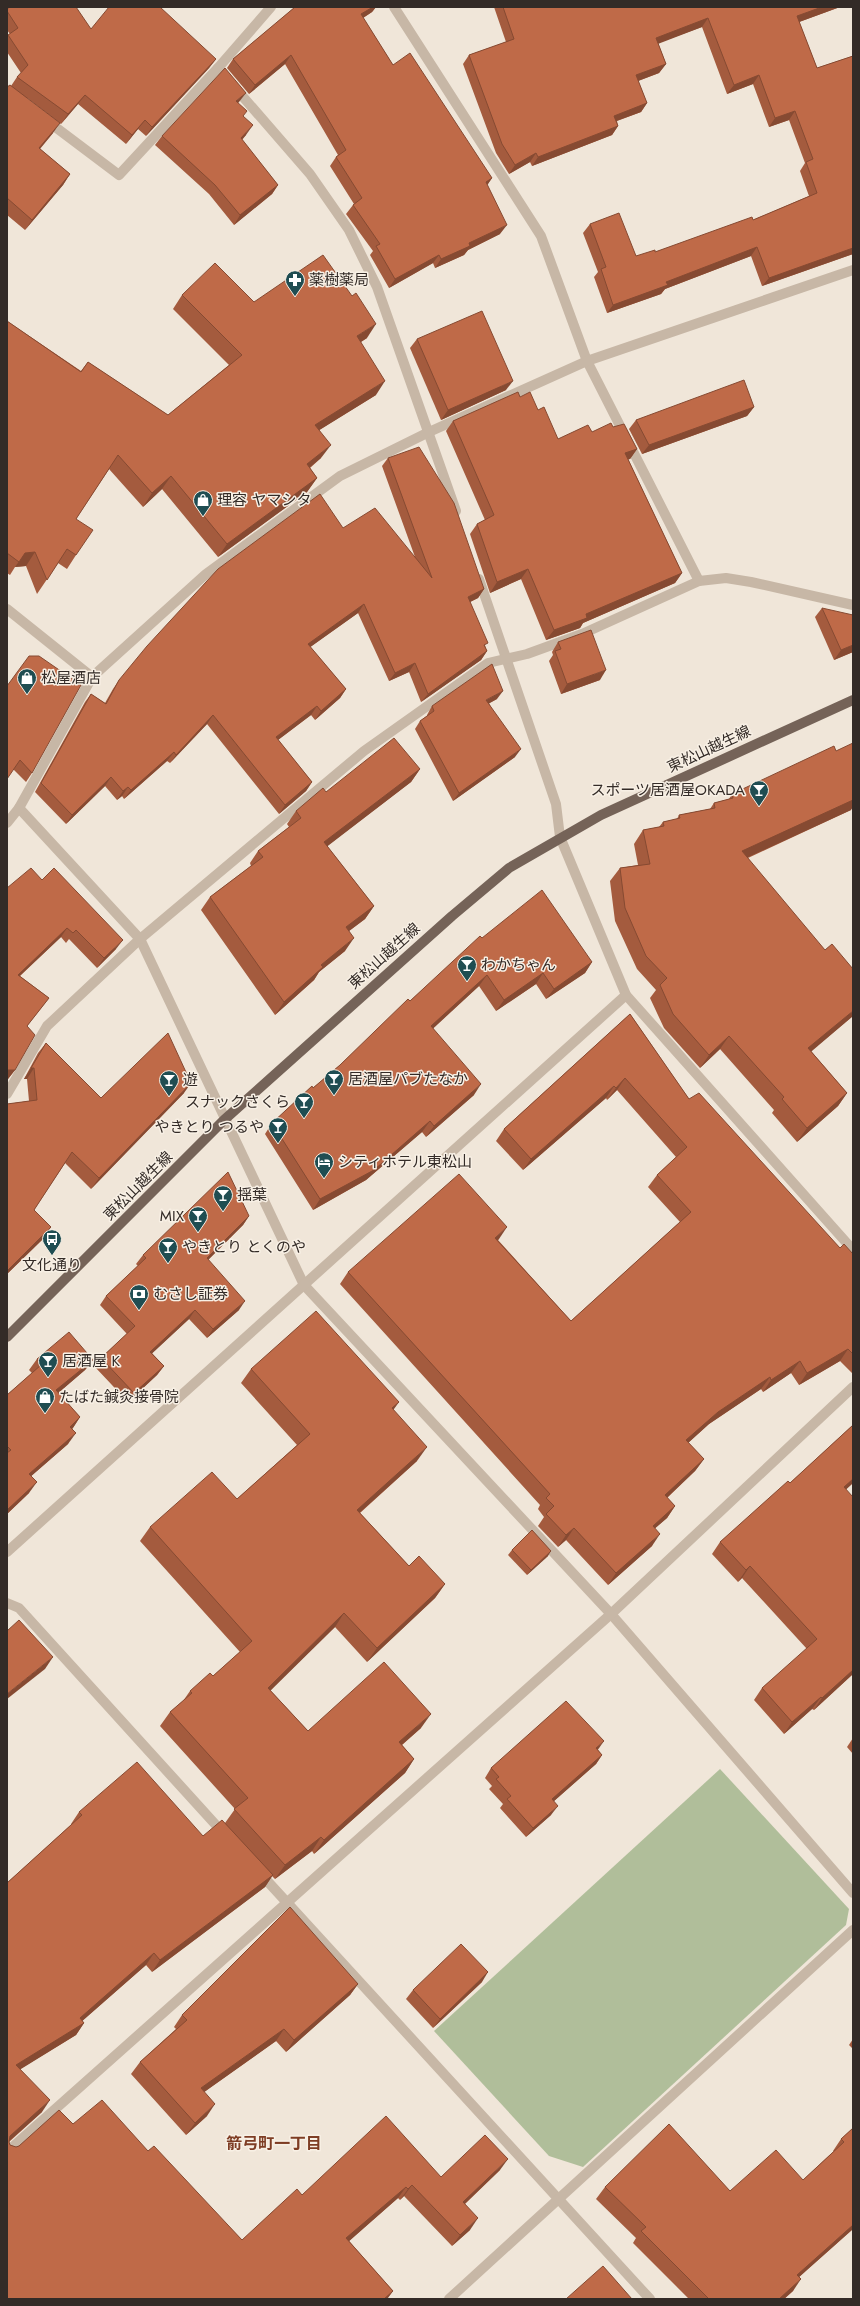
<svg xmlns="http://www.w3.org/2000/svg" width="860" height="2306" viewBox="0 0 860 2306" font-family="Jost,'Noto Sans JP',sans-serif">
	<style>
		.green { fill: #b0be9a }
		.lines { fill: none; stroke-linecap: round; stroke-linejoin: round }
		.service { stroke: #c7b7a6; stroke-width: 10 }
		.minor { stroke: #c7b7a6; stroke-width: 10 }
		.primary { stroke: #756358; stroke-width: 10 }
		.wall { fill: #a45b3e }
		.shaded-wall { fill: #864a32 }
		.building { fill: #bf6a48; stroke: #864a32 }
		.labels { text-anchor: middle; dominant-baseline: central; stroke-width: 3; stroke-linejoin: round; paint-order: stroke }
		.poi-label { font-size: 15px; fill: #332b27; stroke: #f8f0e5; text-anchor: start }
		.street-label { font-size: 15px; fill: #332b27; stroke: #f8f0e5 }
		.neighbourhood-label { font-size: 16px; font-weight: bold; fill: #7e3d24; stroke: #f8f0e5 }
	</style>
	<rect width="100%" height="100%" fill="#f0e6d9"/>
	<path class="green" d="M 720,1769 L 849,1909 L 846,1925 L 583,2167 L 549,2156 L 434,2031 Z"/>
	<g class="lines">
		<path class="service" d="M 7,1094 L 47,1026 L 140,939"/>
		<g class="minor">
			<path d="M 394,7 L 541,236 L 587,361 L 699,581 L 726,578 L 751,582 L 853,605"/>
			<path d="M 218,68 L 310,174 L 349,230 L 377,287 L 456,511"/>
			<path d="M 46,120 L 119,175 L 218,68 L 271,7"/>
			<path d="M 479,579 L 556,804 L 560,837 L 626,995 L 853,1250"/>
			<path d="M 7,609 L 92,677"/>
			<path d="M 19,808 L 140,939 L 304,1285 L 611,1614 L 853,1893"/>
			<path d="M 7,823 L 19,808 L 92,677 L 206,574 L 340,476 L 429,432 L 587,361 L 853,270"/>
			<path d="M 140,939 L 364,751 L 488,663 L 527,654 L 582,634 L 699,581"/>
			<path d="M 7,1552 L 626,995"/>
			<path d="M 7,1603 L 19,1608 L 225,1835"/>
			<path d="M 259,1872 L 650,2299"/>
			<path d="M 7,2152 L 611,1614 L 853,1387"/>
			<path d="M 449,2299 L 853,1930"/>
		</g>
		<path class="primary" d="M 7,1337 L 224,1120 L 452,916 L 509,868 L 601,815 L 853,700"/>
	</g>
	<g class="wall">
		<path d="M 294,7 L 376,7 L 372,12 L 363,18 L 393,65 L 492,178 L 487,185 L 500,234 L 468,250 L 464,255 L 435,268 L 433,263 L 389,288 L 370,255 L 373,251 L 346,214 L 353,205 L 354,204 L 330,166 L 336,157 L 338,155 L 285,64 L 249,94 L 227,68 L 233,59 L 294,8 Z"/>
		<path d="M 494,7 L 840,7 L 799,22 L 817,68 L 853,56 L 853,254 L 762,286 L 751,256 L 665,289 L 661,294 L 607,313 L 594,277 L 598,272 L 583,233 L 590,224 L 636,256 L 655,252 L 753,220 L 809,196 L 800,171 L 805,163 L 789,120 L 769,127 L 753,84 L 727,94 L 702,27 L 658,43 L 666,64 L 659,73 L 638,81 L 647,103 L 641,112 L 617,121 L 618,126 L 612,135 L 532,166 L 530,162 L 509,174 L 496,153 L 463,64 L 469,55 L 506,42 Z"/>
		<path d="M 7,11 L 91,29 L 216,59 L 209,68 L 146,136 L 138,129 L 126,144 L 78,104 L 61,124 L 26,97 L 53,133 L 40,149 L 70,174 L 63,185 L 25,230 L 7,215 L 7,87 L 11,86 L 17,77 L 21,73 L 7,52 L 7,36 L 10,34 L 7,30 Z"/>
		<path d="M 239,102 L 238,103 L 243,117 L 246,135 L 242,140 L 278,185 L 272,194 L 234,225 L 209,194 L 155,145 L 162,136 Z"/>
		<path d="M 182,295 L 254,302 L 367,338 L 361,342 L 376,395 L 319,430 L 321,458 L 310,468 L 317,478 L 307,492 L 218,557 L 162,489 L 143,507 L 109,469 L 76,519 L 76,555 L 67,569 L 58,563 L 37,594 L 26,566 L 15,567 L 10,575 L 7,573 L 7,321 L 81,371 L 88,362 L 168,415 L 229,365 L 173,309 Z"/>
		<path d="M 417,339 L 506,390 L 441,420 L 410,348 Z"/>
		<path d="M 520,397 L 538,410 L 558,439 L 592,432 L 613,427 L 637,449 L 630,459 L 628,459 L 682,573 L 675,583 L 583,623 L 580,628 L 546,640 L 521,579 L 490,593 L 470,534 L 477,524 L 485,520 L 446,431 L 453,421 Z"/>
		<path d="M 754,407 L 747,416 L 642,454 L 629,429 L 636,420 Z"/>
		<path d="M 388,458 L 484,589 L 478,598 L 470,602 L 487,651 L 481,660 L 421,702 L 409,672 L 389,681 L 358,613 L 310,647 L 346,689 L 340,698 L 315,720 L 311,715 L 278,740 L 312,782 L 306,791 L 279,814 L 207,724 L 170,763 L 167,761 L 124,799 L 122,796 L 117,800 L 105,786 L 66,824 L 35,792 L 85,702 L 91,694 L 105,703 L 113,689 L 119,680 L 343,528 L 415,557 L 382,466 Z"/>
		<path d="M 822,608 L 853,652 L 834,660 L 815,617 Z"/>
		<path d="M 558,642 L 600,680 L 561,694 L 549,661 L 553,655 L 552,652 Z"/>
		<path d="M 7,686 L 32,773 L 26,782 L 13,769 Z"/>
		<path d="M 497,699 L 489,703 L 515,757 L 453,801 L 415,729 L 420,721 L 427,716 L 427,715 L 432,706 Z"/>
		<path d="M 420,769 L 411,782 L 327,846 L 374,906 L 365,919 L 349,931 L 345,951 L 319,972 L 314,980 L 275,1015 L 201,910 L 210,897 L 251,866 L 250,863 L 258,851 L 289,827 L 287,824 L 296,811 Z"/>
		<path d="M 732,794 L 851,810 L 748,858 L 853,1016 L 811,1051 L 847,1093 L 838,1106 L 797,1142 L 772,1113 L 774,1110 L 720,1049 L 700,1068 L 664,1028 L 650,998 L 656,990 L 637,969 L 615,921 L 610,881 L 620,868 L 638,865 L 634,844 L 643,830 L 659,827 L 663,822 L 677,819 L 679,815 L 710,809 L 714,803 L 729,799 Z"/>
		<path d="M 42,880 L 116,949 L 97,968 L 69,939 L 66,943 L 61,937 L 20,976 L 49,998 L 27,1026 L 15,1070 L 8,1079 L 7,888 Z"/>
		<path d="M 482,938 L 592,962 L 585,973 L 546,999 L 536,984 L 496,1011 L 479,986 L 433,1028 L 474,1095 L 426,1137 L 422,1132 L 366,1180 L 313,1210 L 265,1134 L 272,1123 L 340,1065 L 410,1001 Z"/>
		<path d="M 630,1014 L 689,1099 L 840,1248 L 853,1254 L 853,1374 L 840,1361 L 799,1385 L 791,1373 L 763,1392 L 761,1389 L 709,1424 L 688,1443 L 704,1459 L 695,1471 L 667,1498 L 675,1506 L 667,1518 L 655,1528 L 652,1546 L 608,1585 L 566,1540 L 558,1547 L 538,1526 L 544,1517 L 538,1509 L 540,1505 L 340,1284 L 348,1272 L 499,1239 L 498,1240 L 571,1321 L 680,1222 L 648,1187 L 657,1175 L 676,1157 L 617,1090 L 607,1100 L 606,1098 L 523,1170 L 496,1141 L 504,1129 Z"/>
		<path d="M 46,1043 L 101,1098 L 184,1093 L 91,1189 L 65,1163 L 34,1210 L 44,1238 L 7,1274 L 7,1104 L 29,1101 L 27,1079 L 24,1079 L 38,1053 Z"/>
		<path d="M 249,1216 L 243,1225 L 208,1260 L 239,1310 L 207,1338 L 189,1319 L 152,1353 L 164,1366 L 157,1375 L 128,1402 L 95,1367 L 101,1358 L 127,1334 L 100,1305 L 106,1296 L 138,1266 L 136,1264 L 143,1255 Z"/>
		<path d="M 37,1359 L 93,1360 L 85,1370 L 58,1393 L 80,1417 L 72,1429 L 68,1444 L 31,1476 L 29,1493 L 7,1514 L 7,1395 L 32,1373 L 29,1370 Z"/>
		<path d="M 251,1369 L 399,1402 L 393,1409 L 417,1461 L 360,1513 L 409,1566 L 445,1584 L 435,1598 L 367,1662 L 335,1627 L 270,1690 L 308,1731 L 421,1728 L 402,1745 L 414,1759 L 405,1773 L 314,1854 L 312,1851 L 275,1879 L 272,1876 L 265,1887 L 152,1972 L 146,1965 L 82,2021 L 84,2023 L 76,2035 L 20,2069 L 42,2112 L 9,2142 L 10,2145 L 16,2147 L 73,2124 L 148,2151 L 242,2240 L 302,2195 L 500,2170 L 465,2204 L 470,2230 L 452,2246 L 404,2196 L 400,2200 L 398,2198 L 349,2241 L 393,2291 L 387,2299 L 7,2299 L 7,1883 L 72,1824 L 71,1824 L 79,1812 L 203,1836 L 225,1823 L 235,1809 L 160,1726 L 170,1712 L 183,1701 L 190,1691 L 213,1676 L 240,1652 L 140,1541 L 150,1527 L 237,1499 L 297,1445 L 241,1383 Z"/>
		<path d="M 853,1425 L 853,1483 L 846,1489 L 853,1674 L 814,1710 L 812,1709 L 784,1734 L 754,1700 L 762,1688 L 807,1649 L 742,1578 L 738,1582 L 712,1554 L 720,1542 L 790,1483 Z"/>
		<path d="M 512,1550 L 548,1556 L 527,1575 L 508,1555 Z"/>
		<path d="M 853,1738 L 853,1754 L 847,1747 Z"/>
		<path d="M 598,1750 L 602,1755 L 596,1764 L 554,1801 L 551,1815 L 526,1837 L 500,1808 L 503,1804 L 489,1789 L 492,1786 L 485,1778 L 491,1768 Z"/>
		<path d="M 482,1982 L 433,2028 L 406,1999 L 413,1990 Z"/>
		<path d="M 358,1984 L 350,1995 L 286,2052 L 276,2041 L 204,2092 L 207,2116 L 186,2135 L 131,2074 L 140,2062 L 176,2029 L 174,2027 L 182,2015 Z"/>
		<path d="M 853,2039 L 853,2049 L 849,2045 Z"/>
		<path d="M 853,2128 L 853,2229 L 799,2277 L 793,2291 L 784,2299 L 689,2299 L 633,2243 L 636,2238 L 596,2199 L 605,2187 L 730,2191 L 803,2180 L 834,2151 L 833,2151 L 841,2139 Z"/>
	</g>
	<g class="shaded-wall">
		<path d="M 373,7 L 376,7 L 372,12 L 355,23 L 361,14 Z"/>
		<path d="M 822,7 L 840,7 L 791,25 L 797,16 Z"/>
		<path d="M 708,18 L 702,27 L 650,47 L 656,38 Z"/>
		<path d="M 291,55 L 285,64 L 249,94 L 255,85 Z"/>
		<path d="M 216,59 L 209,68 L 146,136 L 152,127 Z"/>
		<path d="M 666,64 L 659,73 L 630,84 L 636,75 Z"/>
		<path d="M 759,75 L 753,84 L 727,94 L 734,85 Z"/>
		<path d="M 246,93 L 239,102 L 229,110 L 236,101 Z"/>
		<path d="M 85,95 L 78,104 L 61,124 L 68,114 Z"/>
		<path d="M 647,103 L 641,112 L 608,124 L 614,116 Z"/>
		<path d="M 795,111 L 789,120 L 769,127 L 775,118 Z"/>
		<path d="M 145,120 L 138,129 L 126,144 L 132,135 Z"/>
		<path d="M 60,123 L 53,133 L 31,159 L 39,148 Z"/>
		<path d="M 253,125 L 246,135 L 234,148 L 241,138 Z"/>
		<path d="M 618,126 L 612,135 L 532,166 L 538,157 Z"/>
		<path d="M 536,153 L 530,162 L 509,174 L 515,165 Z"/>
		<path d="M 70,174 L 63,185 L 25,230 L 32,220 Z"/>
		<path d="M 492,178 L 486,187 L 486,182 Z"/>
		<path d="M 278,185 L 272,194 L 234,225 L 240,215 Z"/>
		<path d="M 507,225 L 500,234 L 468,250 L 464,255 L 435,268 L 441,259 L 469,243 Z"/>
		<path d="M 757,247 L 751,256 L 665,289 L 661,294 L 607,313 L 613,305 L 666,282 Z"/>
		<path d="M 853,248 L 853,254 L 762,286 L 769,278 Z"/>
		<path d="M 439,255 L 433,263 L 389,288 L 395,279 Z"/>
		<path d="M 376,324 L 367,338 L 348,350 L 357,336 Z"/>
		<path d="M 385,381 L 376,395 L 305,439 L 315,425 Z"/>
		<path d="M 513,381 L 506,390 L 441,420 L 448,410 Z"/>
		<path d="M 754,407 L 747,416 L 642,454 L 649,445 Z"/>
		<path d="M 331,445 L 321,458 L 298,477 L 307,464 Z"/>
		<path d="M 637,449 L 630,459 L 618,463 L 625,453 Z"/>
		<path d="M 171,476 L 162,489 L 143,507 L 152,493 Z"/>
		<path d="M 317,478 L 307,492 L 218,557 L 227,544 Z"/>
		<path d="M 35,552 L 26,566 L 15,567 L 25,553 Z"/>
		<path d="M 528,569 L 521,579 L 490,593 L 497,582 Z"/>
		<path d="M 682,573 L 675,583 L 583,623 L 580,628 L 546,640 L 554,630 L 586,614 Z"/>
		<path d="M 484,589 L 478,598 L 462,606 L 468,597 Z"/>
		<path d="M 364,604 L 358,613 L 302,653 L 308,644 Z"/>
		<path d="M 853,645 L 853,652 L 834,660 L 841,650 Z"/>
		<path d="M 487,651 L 481,660 L 421,702 L 428,694 Z"/>
		<path d="M 415,663 L 409,672 L 389,681 L 395,673 Z"/>
		<path d="M 606,670 L 600,680 L 561,694 L 567,684 Z"/>
		<path d="M 346,689 L 340,698 L 315,720 L 321,711 Z"/>
		<path d="M 503,691 L 497,699 L 481,708 L 486,700 Z"/>
		<path d="M 317,706 L 311,715 L 270,746 L 276,737 Z"/>
		<path d="M 213,715 L 207,724 L 170,763 L 176,755 Z"/>
		<path d="M 521,749 L 515,757 L 453,801 L 459,793 Z"/>
		<path d="M 174,752 L 167,761 L 124,799 L 131,790 Z"/>
		<path d="M 420,769 L 411,782 L 316,855 L 324,842 Z"/>
		<path d="M 111,777 L 105,786 L 66,824 L 72,815 Z"/>
		<path d="M 312,782 L 306,791 L 279,814 L 285,805 Z"/>
		<path d="M 128,787 L 122,796 L 117,800 L 123,791 Z"/>
		<path d="M 853,798 L 853,807 L 851,810 L 733,864 L 742,851 Z"/>
		<path d="M 374,906 L 365,919 L 337,940 L 346,927 Z"/>
		<path d="M 67,928 L 61,937 L 11,984 L 18,975 Z"/>
		<path d="M 354,938 L 345,951 L 319,972 L 314,980 L 275,1015 L 284,1002 L 321,965 Z"/>
		<path d="M 123,940 L 116,949 L 97,968 L 104,958 Z"/>
		<path d="M 592,962 L 585,973 L 546,999 L 554,989 Z"/>
		<path d="M 543,973 L 536,984 L 496,1011 L 504,1000 Z"/>
		<path d="M 487,975 L 479,986 L 424,1037 L 431,1026 Z"/>
		<path d="M 853,1011 L 853,1016 L 799,1062 L 808,1048 Z"/>
		<path d="M 729,1036 L 720,1049 L 700,1068 L 709,1055 Z"/>
		<path d="M 31,1068 L 34,1068 L 27,1079 L 24,1079 Z"/>
		<path d="M 7,1070 L 15,1070 L 8,1079 L 7,1079 Z"/>
		<path d="M 625,1078 L 617,1090 L 607,1100 L 616,1088 Z"/>
		<path d="M 191,1083 L 184,1093 L 91,1189 L 99,1178 Z"/>
		<path d="M 481,1084 L 474,1095 L 426,1137 L 434,1126 Z"/>
		<path d="M 614,1086 L 606,1098 L 523,1170 L 531,1159 Z"/>
		<path d="M 847,1093 L 838,1106 L 797,1142 L 807,1128 Z"/>
		<path d="M 430,1121 L 422,1132 L 366,1180 L 313,1210 L 320,1199 Z"/>
		<path d="M 249,1216 L 243,1225 L 201,1267 L 207,1258 Z"/>
		<path d="M 51,1227 L 44,1238 L 7,1274 L 7,1271 Z"/>
		<path d="M 507,1227 L 499,1239 L 487,1250 L 495,1238 Z"/>
		<path d="M 245,1301 L 239,1310 L 207,1338 L 213,1329 Z"/>
		<path d="M 195,1310 L 189,1319 L 144,1361 L 150,1352 Z"/>
		<path d="M 848,1349 L 840,1361 L 799,1385 L 807,1373 Z"/>
		<path d="M 93,1360 L 85,1370 L 49,1401 L 56,1390 Z"/>
		<path d="M 800,1361 L 791,1373 L 763,1392 L 771,1380 Z"/>
		<path d="M 164,1366 L 157,1375 L 128,1402 L 134,1393 Z"/>
		<path d="M 770,1377 L 761,1389 L 709,1424 L 678,1452 L 686,1440 L 718,1412 Z"/>
		<path d="M 399,1402 L 389,1416 L 392,1408 Z"/>
		<path d="M 80,1417 L 73,1428 L 63,1438 L 70,1427 Z"/>
		<path d="M 76,1433 L 68,1444 L 21,1485 L 29,1474 Z"/>
		<path d="M 427,1447 L 417,1461 L 347,1524 L 357,1510 Z"/>
		<path d="M 704,1459 L 695,1471 L 657,1507 L 665,1495 Z"/>
		<path d="M 853,1479 L 853,1483 L 836,1499 L 844,1487 Z"/>
		<path d="M 37,1482 L 29,1493 L 7,1514 L 7,1510 Z"/>
		<path d="M 675,1506 L 667,1518 L 644,1538 L 653,1526 Z"/>
		<path d="M 574,1528 L 566,1540 L 558,1547 L 566,1535 Z"/>
		<path d="M 660,1534 L 652,1546 L 608,1585 L 616,1573 Z"/>
		<path d="M 551,1551 L 548,1556 L 527,1575 L 531,1570 Z"/>
		<path d="M 750,1566 L 742,1578 L 738,1582 L 746,1570 Z"/>
		<path d="M 445,1584 L 435,1598 L 367,1662 L 377,1648 Z"/>
		<path d="M 344,1613 L 335,1627 L 259,1702 L 268,1688 Z"/>
		<path d="M 53,1657 L 45,1669 L 7,1699 L 7,1694 Z"/>
		<path d="M 853,1670 L 853,1674 L 814,1710 L 822,1698 Z"/>
		<path d="M 821,1697 L 812,1709 L 784,1734 L 792,1722 Z"/>
		<path d="M 431,1714 L 421,1728 L 389,1756 L 399,1742 Z"/>
		<path d="M 604,1741 L 597,1751 L 596,1748 Z"/>
		<path d="M 602,1755 L 596,1764 L 545,1809 L 552,1799 Z"/>
		<path d="M 414,1759 L 405,1773 L 314,1854 L 324,1840 Z"/>
		<path d="M 558,1806 L 551,1815 L 526,1837 L 533,1828 Z"/>
		<path d="M 321,1837 L 312,1851 L 275,1879 L 285,1865 Z"/>
		<path d="M 273,1875 L 265,1887 L 152,1972 L 160,1960 Z"/>
		<path d="M 154,1953 L 146,1965 L 72,2030 L 80,2018 Z"/>
		<path d="M 488,1972 L 482,1982 L 433,2028 L 440,2019 Z"/>
		<path d="M 358,1984 L 350,1995 L 286,2052 L 294,2040 Z"/>
		<path d="M 84,2023 L 76,2035 L 8,2077 L 16,2065 Z"/>
		<path d="M 284,2029 L 276,2041 L 193,2100 L 201,2088 Z"/>
		<path d="M 50,2100 L 42,2112 L 7,2143 L 10,2136 Z"/>
		<path d="M 215,2104 L 207,2116 L 186,2135 L 195,2123 Z"/>
		<path d="M 508,2159 L 500,2170 L 455,2213 L 463,2202 Z"/>
		<path d="M 412,2185 L 404,2196 L 400,2200 L 408,2189 Z"/>
		<path d="M 406,2187 L 398,2198 L 339,2250 L 346,2238 Z"/>
		<path d="M 478,2218 L 470,2230 L 452,2246 L 460,2235 Z"/>
		<path d="M 853,2225 L 853,2229 L 789,2286 L 797,2275 Z"/>
		<path d="M 801,2279 L 793,2291 L 784,2299 L 779,2299 Z"/>
		<path d="M 393,2291 L 387,2299 L 384,2299 Z"/>
	</g>
	<g class="building">
		<path d="M 10,7 L 76,7 L 91,29 L 109,7 L 160,7 L 216,59 L 152,127 L 145,120 L 132,135 L 85,95 L 68,114 L 17,77 L 28,65 L 8,35 L 18,28 L 7,11 L 7,9 Z"/>
		<path d="M 295,7 L 373,7 L 361,14 L 393,65 L 410,53 L 492,178 L 486,182 L 507,225 L 469,243 L 470,246 L 441,259 L 439,255 L 395,279 L 376,246 L 380,244 L 353,205 L 362,198 L 336,157 L 346,150 L 291,55 L 255,85 L 233,59 Z"/>
		<path d="M 503,7 L 822,7 L 797,16 L 817,68 L 853,56 L 853,248 L 769,278 L 757,247 L 666,282 L 668,285 L 613,305 L 601,269 L 606,267 L 590,224 L 619,213 L 636,256 L 655,250 L 655,252 L 752,217 L 753,220 L 817,193 L 806,162 L 813,159 L 795,111 L 775,118 L 759,75 L 734,85 L 708,18 L 656,38 L 666,64 L 636,75 L 647,103 L 614,116 L 618,126 L 538,157 L 536,153 L 515,165 L 502,144 L 469,55 L 514,39 Z"/>
		<path d="M 225,68 L 246,93 L 236,101 L 247,111 L 243,116 L 253,125 L 241,138 L 278,185 L 240,215 L 215,185 L 162,136 Z"/>
		<path d="M 10,85 L 60,123 L 39,148 L 70,174 L 32,220 L 7,198 L 7,87 Z"/>
		<path d="M 323,255 L 352,296 L 356,293 L 376,324 L 357,336 L 385,381 L 315,425 L 331,445 L 307,464 L 317,478 L 227,544 L 171,476 L 152,493 L 118,455 L 76,519 L 93,530 L 76,555 L 67,549 L 47,580 L 35,552 L 25,553 L 19,562 L 7,553 L 7,321 L 81,372 L 88,362 L 168,415 L 242,355 L 182,295 L 215,263 L 254,302 Z"/>
		<path d="M 482,311 L 513,381 L 448,410 L 417,339 Z"/>
		<path d="M 744,380 L 754,407 L 649,445 L 636,420 Z"/>
		<path d="M 518,392 L 520,397 L 530,392 L 538,410 L 544,407 L 558,439 L 588,425 L 592,432 L 611,423 L 613,427 L 624,424 L 637,449 L 625,453 L 682,573 L 586,614 L 587,618 L 554,630 L 528,569 L 497,582 L 477,524 L 494,515 L 453,421 Z"/>
		<path d="M 419,447 L 454,503 L 484,589 L 468,597 L 488,643 L 484,645 L 487,651 L 428,694 L 415,663 L 395,673 L 364,604 L 308,644 L 346,689 L 321,711 L 317,706 L 276,737 L 312,782 L 285,805 L 213,715 L 176,755 L 174,752 L 131,790 L 128,787 L 123,791 L 111,777 L 72,815 L 41,783 L 91,694 L 106,704 L 119,680 L 147,646 L 218,569 L 320,494 L 343,528 L 375,508 L 432,578 L 388,458 Z"/>
		<path d="M 822,608 L 853,615 L 853,645 L 841,650 Z"/>
		<path d="M 591,630 L 606,670 L 567,684 L 555,651 L 561,649 L 558,642 Z"/>
		<path d="M 29,656 L 39,656 L 81,685 L 32,773 L 20,760 L 7,779 L 7,686 Z"/>
		<path d="M 492,664 L 503,691 L 486,700 L 521,749 L 459,793 L 420,721 L 434,711 L 432,706 Z"/>
		<path d="M 394,738 L 420,769 L 324,842 L 374,906 L 346,927 L 354,938 L 321,965 L 323,967 L 284,1002 L 210,897 L 263,857 L 258,851 L 301,818 L 296,811 L 323,788 L 326,792 Z"/>
		<path d="M 853,743 L 853,800 L 742,851 L 825,950 L 832,944 L 853,969 L 853,1011 L 808,1048 L 847,1093 L 807,1128 L 782,1099 L 784,1097 L 729,1036 L 709,1055 L 673,1014 L 660,985 L 667,978 L 646,956 L 625,908 L 620,868 L 650,864 L 643,830 L 664,826 L 663,822 L 680,818 L 679,815 L 715,808 L 714,803 L 733,798 L 732,794 L 834,746 L 836,751 Z"/>
		<path d="M 31,868 L 42,880 L 54,868 L 123,940 L 104,958 L 76,930 L 73,933 L 67,928 L 18,975 L 49,998 L 27,1026 L 35,1035 L 15,1070 L 7,1070 L 7,888 Z"/>
		<path d="M 542,890 L 592,962 L 554,989 L 543,973 L 504,1000 L 487,975 L 431,1026 L 481,1084 L 434,1126 L 430,1121 L 374,1170 L 320,1199 L 272,1123 L 312,1086 L 313,1088 L 340,1065 L 408,999 L 410,1001 L 480,936 L 482,938 Z"/>
		<path d="M 630,1014 L 689,1099 L 699,1093 L 840,1248 L 844,1244 L 853,1254 L 853,1354 L 848,1349 L 807,1373 L 800,1361 L 771,1380 L 770,1377 L 718,1412 L 686,1440 L 704,1459 L 665,1495 L 675,1506 L 653,1526 L 660,1534 L 616,1573 L 574,1528 L 566,1535 L 546,1514 L 554,1506 L 546,1498 L 550,1494 L 348,1272 L 459,1174 L 507,1227 L 495,1238 L 571,1321 L 691,1212 L 657,1175 L 687,1147 L 625,1078 L 616,1088 L 614,1086 L 531,1159 L 504,1129 Z"/>
		<path d="M 168,1033 L 191,1083 L 99,1178 L 72,1152 L 34,1210 L 51,1227 L 7,1271 L 7,1104 L 37,1100 L 34,1068 L 31,1068 L 46,1043 L 101,1098 Z"/>
		<path d="M 228,1172 L 249,1216 L 207,1258 L 245,1301 L 213,1329 L 195,1310 L 150,1352 L 164,1366 L 134,1393 L 101,1358 L 135,1326 L 106,1296 L 146,1258 L 143,1255 Z"/>
		<path d="M 316,1311 L 399,1402 L 392,1408 L 427,1447 L 357,1510 L 409,1566 L 419,1556 L 445,1584 L 377,1648 L 344,1613 L 268,1688 L 308,1731 L 384,1662 L 431,1714 L 399,1742 L 414,1759 L 324,1840 L 321,1837 L 285,1865 L 234,1809 L 248,1798 L 170,1712 L 192,1693 L 190,1691 L 210,1673 L 213,1676 L 252,1641 L 150,1527 L 212,1472 L 237,1499 L 310,1434 L 251,1369 Z"/>
		<path d="M 69,1332 L 93,1360 L 56,1390 L 80,1417 L 70,1427 L 76,1433 L 29,1474 L 37,1482 L 7,1510 L 7,1453 L 11,1450 L 7,1446 L 7,1395 L 41,1365 L 37,1359 Z"/>
		<path d="M 853,1425 L 853,1479 L 844,1487 L 853,1497 L 853,1670 L 822,1698 L 821,1697 L 792,1722 L 762,1688 L 817,1639 L 750,1566 L 746,1570 L 720,1542 L 788,1481 L 790,1483 Z"/>
		<path d="M 532,1530 L 551,1551 L 531,1570 L 512,1550 Z"/>
		<path d="M 19,1620 L 53,1657 L 7,1694 L 7,1631 Z"/>
		<path d="M 566,1701 L 604,1741 L 596,1748 L 602,1755 L 552,1799 L 558,1806 L 533,1828 L 507,1799 L 511,1796 L 496,1779 L 499,1777 L 491,1768 Z"/>
		<path d="M 137,1762 L 203,1836 L 222,1820 L 273,1875 L 160,1960 L 154,1953 L 80,2018 L 84,2023 L 16,2065 L 50,2100 L 10,2136 L 9,2142 L 10,2145 L 16,2147 L 19,2146 L 59,2110 L 73,2124 L 102,2100 L 148,2151 L 154,2146 L 242,2240 L 297,2189 L 302,2195 L 386,2116 L 441,2177 L 485,2135 L 508,2159 L 463,2202 L 478,2218 L 460,2235 L 412,2185 L 408,2189 L 406,2187 L 346,2238 L 393,2291 L 384,2299 L 7,2299 L 7,1883 L 82,1815 L 79,1812 Z"/>
		<path d="M 290,1907 L 358,1984 L 294,2040 L 284,2029 L 201,2088 L 215,2104 L 195,2123 L 140,2062 L 187,2020 L 182,2015 Z"/>
		<path d="M 461,1944 L 488,1972 L 440,2019 L 413,1990 Z"/>
		<path d="M 669,2124 L 730,2191 L 776,2150 L 803,2180 L 844,2142 L 841,2139 L 853,2128 L 853,2225 L 797,2275 L 801,2279 L 779,2299 L 709,2299 L 641,2231 L 646,2227 L 605,2187 Z"/>
		<path d="M 603,2266 L 632,2299 L 566,2299 Z"/>
	</g>
	<defs>
		<g id="pharmacy-pin" transform="scale(1)"><path d="M0 17L-7.5 6A9.5 9.5 0 1 1 7.5 6Z" fill="#1f4d52" stroke="#f8f0e5"/><path d="M-2-6h4v4h4v4h-4v4h-4v-4h-4v-4h4Z" fill="#fff"/></g>
		<g id="shop-pin" transform="scale(1)"><path d="M0 17L-7.5 6A9.5 9.5 0 1 1 7.5 6Z" fill="#1f4d52" stroke="#f8f0e5"/><path d="M-5-2.5h2.3a2.7 3.5 0 0 1 5.4 0H5L5.5 6h-11ZM-1.5-2.5h3a1.5 2.3 0 0 0-3 0Z" fill="#fff"/></g>
		<g id="bar-pin" transform="scale(1)"><path d="M0 17L-7.5 6A9.5 9.5 0 1 1 7.5 6Z" fill="#1f4d52" stroke="#f8f0e5"/><path d="M-6-5H6L.8 .8V4.5H3.5V6h-7V4.5H-.8V.8Z" fill="#fff"/></g>
		<g id="hotel-pin" transform="scale(1)"><path d="M0 17L-7.5 6A9.5 9.5 0 1 1 7.5 6Z" fill="#1f4d52" stroke="#f8f0e5"/><path d="M-6-4.5h1.5V1H6V5H4.5V3h-9V5H-6ZM-4 0a1.8 1.8 0 1 1 3.6 0ZM.5 0V-2.5h3Q6-2.5 6 0Z" fill="#fff"/></g>
		<g id="bus-pin" transform="scale(1)"><path d="M0 17L-7.5 6A9.5 9.5 0 1 1 7.5 6Z" fill="#1f4d52" stroke="#f8f0e5"/><path d="M-5-6H5V4H4V6H2V4H-2V6H-4V4H-5ZM-3.5-4V0h7V-4ZM-3.5 1.2v1.5H-2V1.2ZM2 1.2v1.5H3.5V1.2Z" fill="#fff"/></g>
		<g id="bank-pin" transform="scale(1)"><path d="M0 17L-7.5 6A9.5 9.5 0 1 1 7.5 6Z" fill="#1f4d52" stroke="#f8f0e5"/><path d="M-6-4H6V4H-6ZM0-2.3a2.3 2.3 0 1 0 0 4.6a2.3 2.3 0 1 0 0-4.6Z" fill="#fff"/></g>
	</defs>
	<g fill-rule="evenodd">
		<use href="#pharmacy-pin" x="295" y="280"/>
		<use href="#shop-pin" x="203" y="500"/>
		<use href="#shop-pin" x="27" y="678"/>
		<use href="#bar-pin" x="759" y="790"/>
		<use href="#bar-pin" x="467" y="965"/>
		<use href="#bar-pin" x="334" y="1079"/>
		<use href="#bar-pin" x="169" y="1080"/>
		<use href="#bar-pin" x="304" y="1102"/>
		<use href="#bar-pin" x="278" y="1127"/>
		<use href="#hotel-pin" x="324" y="1162"/>
		<use href="#bar-pin" x="223" y="1195"/>
		<use href="#bar-pin" x="198" y="1216"/>
		<use href="#bus-pin" x="52" y="1239"/>
		<use href="#bar-pin" x="168" y="1247"/>
		<use href="#bank-pin" x="139" y="1294"/>
		<use href="#bar-pin" x="48" y="1361"/>
		<use href="#shop-pin" x="45" y="1397"/>
	</g>
	<g class="labels">
		<g class="poi-label">
			<text x="309" y="280">薬樹薬局</text>
			<text x="217" y="500">理容 ヤマシタ</text>
			<text x="41" y="678">松屋酒店</text>
			<text x="745" y="790" text-anchor="end">スポーツ居酒屋OKADA</text>
			<text x="481" y="965">わかちゃん</text>
			<text x="348" y="1079">居酒屋パブたなか</text>
			<text x="183" y="1080">遊</text>
			<text x="290" y="1102" text-anchor="end">スナックさくら</text>
			<text x="264" y="1127" text-anchor="end">やきとり つるや</text>
			<text x="338" y="1162">シティホテル東松山</text>
			<text x="237" y="1195">揺葉</text>
			<text x="184" y="1216" text-anchor="end">MIX</text>
			<text x="182" y="1247">やきとり とくのや</text>
			<text x="52" y="1265" text-anchor="middle">文化通り</text>
			<text x="153" y="1294">むさし証券</text>
			<text x="62" y="1361">居酒屋 K</text>
			<text x="59" y="1397">たばた鍼灸接骨院</text>
		</g>
		<g class="street-label">
			<text transform="translate(709 749) rotate(-25)">東松山越生線</text>
			<text transform="translate(384 956) rotate(-42)">東松山越生線</text>
			<text transform="translate(138 1186) rotate(-45)">東松山越生線</text>
		</g>
		<g class="neighbourhood-label">
			<text x="274" y="2143">箭弓町一丁目</text>
		</g>
	</g>
	<rect width="860" height="2306" fill="none" stroke="#332b27" stroke-width="16"/>
</svg>
